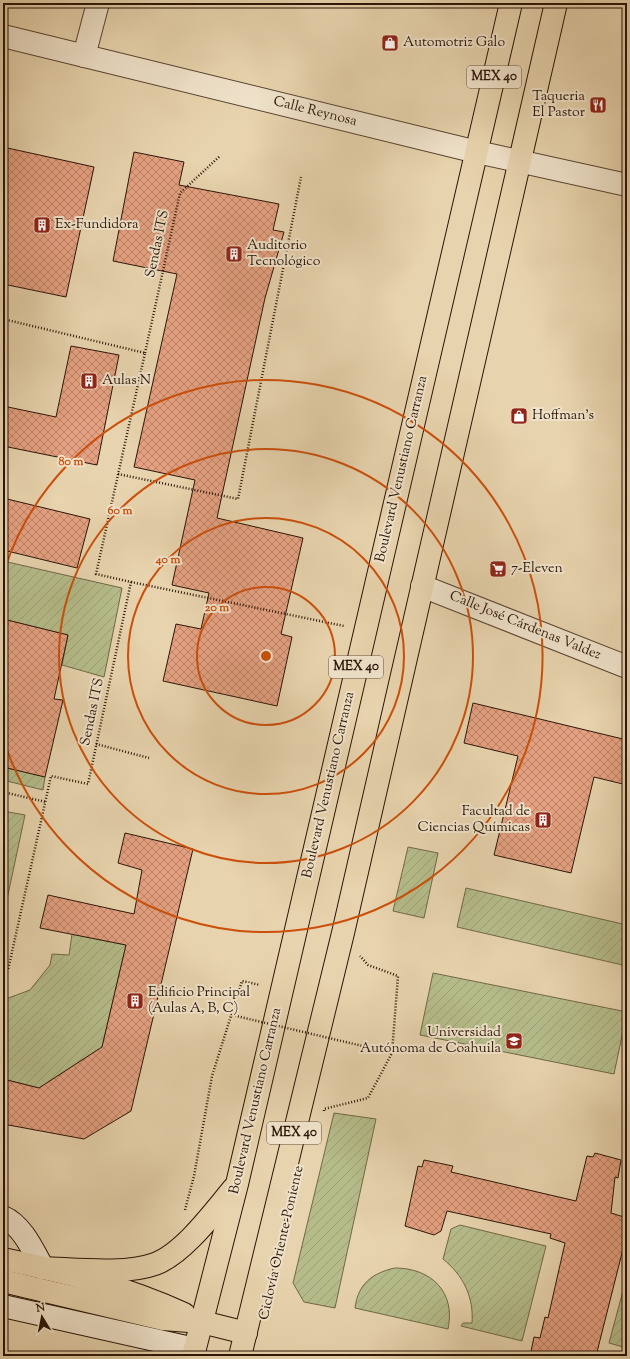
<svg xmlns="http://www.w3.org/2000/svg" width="630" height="1359" viewBox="0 0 630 1359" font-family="'Sorts Mill Goudy',serif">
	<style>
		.garden { fill: url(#garden-furrows); stroke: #706848 }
		.building { fill: url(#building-cross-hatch); stroke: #2b1507 }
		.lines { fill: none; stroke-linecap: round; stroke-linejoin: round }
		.street-casing { stroke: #5a4430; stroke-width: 24 }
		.secondary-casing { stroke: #2b1507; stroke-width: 24 }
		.primary-casing { stroke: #2b1507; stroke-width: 24 }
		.path { stroke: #2b1507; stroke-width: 2.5; stroke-dasharray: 1 2; stroke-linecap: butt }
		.street { stroke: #efe2ca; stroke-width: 22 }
		.secondary { stroke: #efe2ca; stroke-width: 22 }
		.primary { stroke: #e7d3ad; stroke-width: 22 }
		.path-bridge { stroke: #2b1507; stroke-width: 2.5; stroke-dasharray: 1 2; stroke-linecap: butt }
		.ring { fill: none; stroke: #cc4f0b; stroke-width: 2 }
		.labels { text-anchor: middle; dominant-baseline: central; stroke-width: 4; stroke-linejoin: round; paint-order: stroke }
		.shield { fill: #efe2ca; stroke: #665242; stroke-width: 1 }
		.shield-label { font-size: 13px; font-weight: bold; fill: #2b1507 }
		.poi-label { font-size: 14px; fill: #2b1507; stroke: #efe2ca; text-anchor: start }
		.street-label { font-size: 14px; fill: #2b1507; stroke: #efe2ca }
		.centre { fill: #cc4f0b; stroke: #efe2ca; stroke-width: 2 }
		.ring-label { font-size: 12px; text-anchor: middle; font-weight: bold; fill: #cc4f0b; stroke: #efe2ca; stroke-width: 4; stroke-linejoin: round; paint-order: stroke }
	</style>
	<defs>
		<pattern id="garden-furrows" width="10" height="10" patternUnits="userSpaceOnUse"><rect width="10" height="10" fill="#b5bc8a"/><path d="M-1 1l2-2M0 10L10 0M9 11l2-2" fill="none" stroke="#9ca176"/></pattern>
		<pattern id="building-cross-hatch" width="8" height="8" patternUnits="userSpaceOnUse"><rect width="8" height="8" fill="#e5a181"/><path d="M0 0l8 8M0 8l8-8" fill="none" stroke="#ba8268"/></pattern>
	</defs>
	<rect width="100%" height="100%" fill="#e7d3ad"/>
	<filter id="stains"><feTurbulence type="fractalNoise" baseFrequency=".005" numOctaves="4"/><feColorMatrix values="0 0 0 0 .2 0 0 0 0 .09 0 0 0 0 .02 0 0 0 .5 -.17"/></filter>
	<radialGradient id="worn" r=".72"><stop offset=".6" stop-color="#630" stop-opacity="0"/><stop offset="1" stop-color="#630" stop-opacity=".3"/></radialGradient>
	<g class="garden">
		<path d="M 3,561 L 122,588 L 104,677 L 62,665 L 68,635 L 3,619 Z"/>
		<path d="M 3,767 L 45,777 L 43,790 L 3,780 Z"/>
		<path d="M 3,811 L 25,815 L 3,918 Z"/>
		<path d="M 408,847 L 438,853 L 424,918 L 393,911 Z"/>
		<path d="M 466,888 L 627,925 L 627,966 L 457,927 Z"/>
		<path d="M 72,934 L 126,945 L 102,1047 L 39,1088 L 3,1079 L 3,1000 L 30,990 L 50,965 L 52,954 L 69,955 Z"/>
		<path d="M 433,973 L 627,1012 L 614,1074 L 420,1035 Z"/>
		<path d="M 334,1113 L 376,1119 L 335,1308 L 304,1302 L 293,1283 Z"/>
		<path d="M 460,1225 L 546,1246 L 522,1341 L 461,1326 L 463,1323 L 472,1323 C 474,1297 463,1275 443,1259 L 451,1229 Z"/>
		<path d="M 395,1268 C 431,1268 456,1292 448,1329 L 355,1308 C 358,1284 372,1273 395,1268 Z"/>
		<path d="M 627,1276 L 627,1348 L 609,1343 Z"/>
	</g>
	<g class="building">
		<path d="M 3,147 L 94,167 L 66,297 L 3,284 Z"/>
		<path d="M 134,152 L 184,162 L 179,185 L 279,204 L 273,230 L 284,232 L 265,298 L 217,518 L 303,538 L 281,634 L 292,637 L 277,706 L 163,681 L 176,624 L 201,629 L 209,593 L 172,585 L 195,480 L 134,467 L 177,274 L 113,261 Z"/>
		<path d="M 71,346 L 119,355 L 97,465 L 3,446 L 3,406 L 56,417 Z"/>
		<path d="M 3,498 L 90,519 L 77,568 L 3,550 Z"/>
		<path d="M 3,619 L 68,635 L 54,699 L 63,700 L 45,777 L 3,767 Z"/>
		<path d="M 473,703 L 627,740 L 627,785 L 594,777 L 571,873 L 494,855 L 518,756 L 464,743 Z"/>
		<path d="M 125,833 L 193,849 L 131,1111 L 84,1139 L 3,1124 L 3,1079 L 39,1088 L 102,1047 L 126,945 L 40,928 L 48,895 L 134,914 L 142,870 L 118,863 Z"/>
		<path d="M 595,1153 L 621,1160 L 618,1178 L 615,1177 L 611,1213 L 627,1218 L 627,1250 L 623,1249 L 596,1356 L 530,1356 L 534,1337 L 540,1338 L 545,1317 L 548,1318 L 565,1243 L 550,1238 L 551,1234 L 447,1211 L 441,1231 L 434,1235 L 405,1226 L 418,1166 L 422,1167 L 424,1160 L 453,1166 L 451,1172 L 576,1201 L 587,1156 L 593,1157 Z"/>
	</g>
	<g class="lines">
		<g class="street-casing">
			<g id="street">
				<path d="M 3,36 L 477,152 L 627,185"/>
				<path d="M 84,56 L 98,3"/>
				<path d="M 422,586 L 627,667"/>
			</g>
		</g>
		<g class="secondary-casing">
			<g id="secondary">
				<path d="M 3,1217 C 22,1225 33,1250 43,1268"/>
				<path d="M 3,1306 L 195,1349"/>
			</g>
		</g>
		<g class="primary-casing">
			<g id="primary">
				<path d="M 3,1259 C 65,1272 126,1287 184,1314"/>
				<path d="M 43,1268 C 75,1269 125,1275 155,1264 C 183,1254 214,1212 233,1189"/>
				<path d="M 3,1281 L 163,1319 L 202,1322 L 246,1333"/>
				<path d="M 193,1356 L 237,1184 L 511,3"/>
				<path d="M 240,1356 L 343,933 L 556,3"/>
			</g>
		</g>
		<g class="path">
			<path d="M 3,319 L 145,353 L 96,574 L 131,582 L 88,784 L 51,776 L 8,970"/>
			<path d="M 145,353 L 180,193 L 220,156"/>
			<path d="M 118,474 L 238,499 L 301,177"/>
			<path d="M 131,582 L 344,626"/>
			<path d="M 96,744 L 149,758"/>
			<path d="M 3,792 L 46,802"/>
			<path d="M 324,1111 L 324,1109 L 368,1098 L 392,1053 L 398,976 L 368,965 L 360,956"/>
			<path d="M 185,1210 L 194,1176 L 212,1076 L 242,981 L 260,985"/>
		</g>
		<use href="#street" class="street"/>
		<use href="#secondary" class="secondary"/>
		<use href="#primary" class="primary"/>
		<path class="path-bridge" d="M 232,1015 L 392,1053"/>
	</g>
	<g class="ring">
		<circle cx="266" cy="656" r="69"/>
		<circle cx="266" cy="656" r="138"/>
		<circle cx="266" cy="656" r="207"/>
		<path d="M4 571A276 276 0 1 1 4 741"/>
	</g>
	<defs>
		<g id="shop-square" transform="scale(0.9)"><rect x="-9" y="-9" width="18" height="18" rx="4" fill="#8f2418" stroke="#efe2ca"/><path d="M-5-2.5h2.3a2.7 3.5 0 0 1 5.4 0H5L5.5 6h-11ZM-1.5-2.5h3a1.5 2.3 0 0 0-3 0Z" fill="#fff"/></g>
		<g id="restaurant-square" transform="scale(0.9)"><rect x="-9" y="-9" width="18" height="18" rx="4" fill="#8f2418" stroke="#efe2ca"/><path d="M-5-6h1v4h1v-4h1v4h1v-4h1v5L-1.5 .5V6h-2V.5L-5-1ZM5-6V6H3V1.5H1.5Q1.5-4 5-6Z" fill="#fff"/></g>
		<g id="building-square" transform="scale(0.9)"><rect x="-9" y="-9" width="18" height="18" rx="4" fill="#8f2418" stroke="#efe2ca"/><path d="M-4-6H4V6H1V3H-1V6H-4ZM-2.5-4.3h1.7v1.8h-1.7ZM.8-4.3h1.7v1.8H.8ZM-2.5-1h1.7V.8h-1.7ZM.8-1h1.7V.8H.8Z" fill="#fff"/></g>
		<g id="supermarket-square" transform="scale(0.9)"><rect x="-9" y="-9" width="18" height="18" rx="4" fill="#8f2418" stroke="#efe2ca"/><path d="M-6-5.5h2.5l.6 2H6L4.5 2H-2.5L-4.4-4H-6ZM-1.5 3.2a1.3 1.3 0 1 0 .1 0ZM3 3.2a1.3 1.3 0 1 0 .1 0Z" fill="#fff"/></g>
		<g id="university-square" transform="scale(0.9)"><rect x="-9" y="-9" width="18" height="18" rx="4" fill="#8f2418" stroke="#efe2ca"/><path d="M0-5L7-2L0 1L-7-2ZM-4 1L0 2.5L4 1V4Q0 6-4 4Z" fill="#fff"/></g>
	</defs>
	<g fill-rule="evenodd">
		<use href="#shop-square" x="390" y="43"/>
		<use href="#restaurant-square" x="598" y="105"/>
		<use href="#building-square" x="42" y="225"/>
		<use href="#building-square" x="234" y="254"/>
		<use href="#building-square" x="89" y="381"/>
		<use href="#shop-square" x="519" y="416"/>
		<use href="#supermarket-square" x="498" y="569"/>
		<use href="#building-square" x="543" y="820"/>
		<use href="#building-square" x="135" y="1001"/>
		<use href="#university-square" x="514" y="1041"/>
	</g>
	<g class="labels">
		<g class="shield">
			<rect x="467" y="66" width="54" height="22" rx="3"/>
			<rect x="329" y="656" width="54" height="22" rx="3"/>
			<rect x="267" y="1122" width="54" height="22" rx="3"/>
		</g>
		<g class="shield-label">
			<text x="494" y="77">MEX 40</text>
			<text x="356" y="667">MEX 40</text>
			<text x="294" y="1133">MEX 40</text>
		</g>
		<g class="poi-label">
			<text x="403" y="43">Automotriz Galo</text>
			<text x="585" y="97" text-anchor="end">Taqueria<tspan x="585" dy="16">El Pastor</tspan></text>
			<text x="55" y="225">Ex-Fundidora</text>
			<text x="247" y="246">Auditorio<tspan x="247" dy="16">Tecnológico</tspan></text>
			<text x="102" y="381">Aulas N</text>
			<text x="532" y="416">Hoffman's</text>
			<text x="511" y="569">7-Eleven</text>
			<text x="530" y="812" text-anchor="end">Facultad de<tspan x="530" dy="16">Ciencias Químicas</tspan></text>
			<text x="148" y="993">Edificio Principal<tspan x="148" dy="16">(Aulas A, B, C)</tspan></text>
			<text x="501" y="1033" text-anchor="end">Universidad<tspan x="501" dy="16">Autónoma de Coahuila</tspan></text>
		</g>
		<g class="street-label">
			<text transform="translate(315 112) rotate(14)">Calle Reynosa</text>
			<text transform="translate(158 244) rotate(-78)">Sendas ITS</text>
			<text transform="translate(402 469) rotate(-77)">Boulevard Venustiano Carranza</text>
			<text transform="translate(525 626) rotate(22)">Calle José Cárdenas Valdez</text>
			<text transform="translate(93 712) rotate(-78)">Sendas ITS</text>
			<text transform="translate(329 785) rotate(-77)">Boulevard Venustiano Carranza</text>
			<text transform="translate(256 1101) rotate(-77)">Boulevard Venustiano Carranza</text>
			<text transform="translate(282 1243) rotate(-77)">Ciclovía Oriente-Poniente</text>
		</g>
	</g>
	<circle cx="266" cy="656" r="6" class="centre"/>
	<g class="ring-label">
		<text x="71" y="465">80 m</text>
		<text x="120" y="514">60 m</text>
		<text x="168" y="563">40 m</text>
		<text x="217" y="611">20 m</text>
	</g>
	<rect width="630" height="1359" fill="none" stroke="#e7d3ad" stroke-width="16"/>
	<rect x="4" y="4" width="622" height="1351" fill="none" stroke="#2b1507" stroke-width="2"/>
	<rect x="8" y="8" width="614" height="1343" fill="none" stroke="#2b1507"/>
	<g transform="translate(42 1317) rotate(350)" stroke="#efe2ca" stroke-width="3" paint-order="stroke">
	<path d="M0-3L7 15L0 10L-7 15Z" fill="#2b1507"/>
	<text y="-6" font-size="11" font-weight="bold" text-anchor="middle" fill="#2b1507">N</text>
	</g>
	<rect width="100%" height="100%" filter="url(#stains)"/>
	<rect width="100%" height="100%" fill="url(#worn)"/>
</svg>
